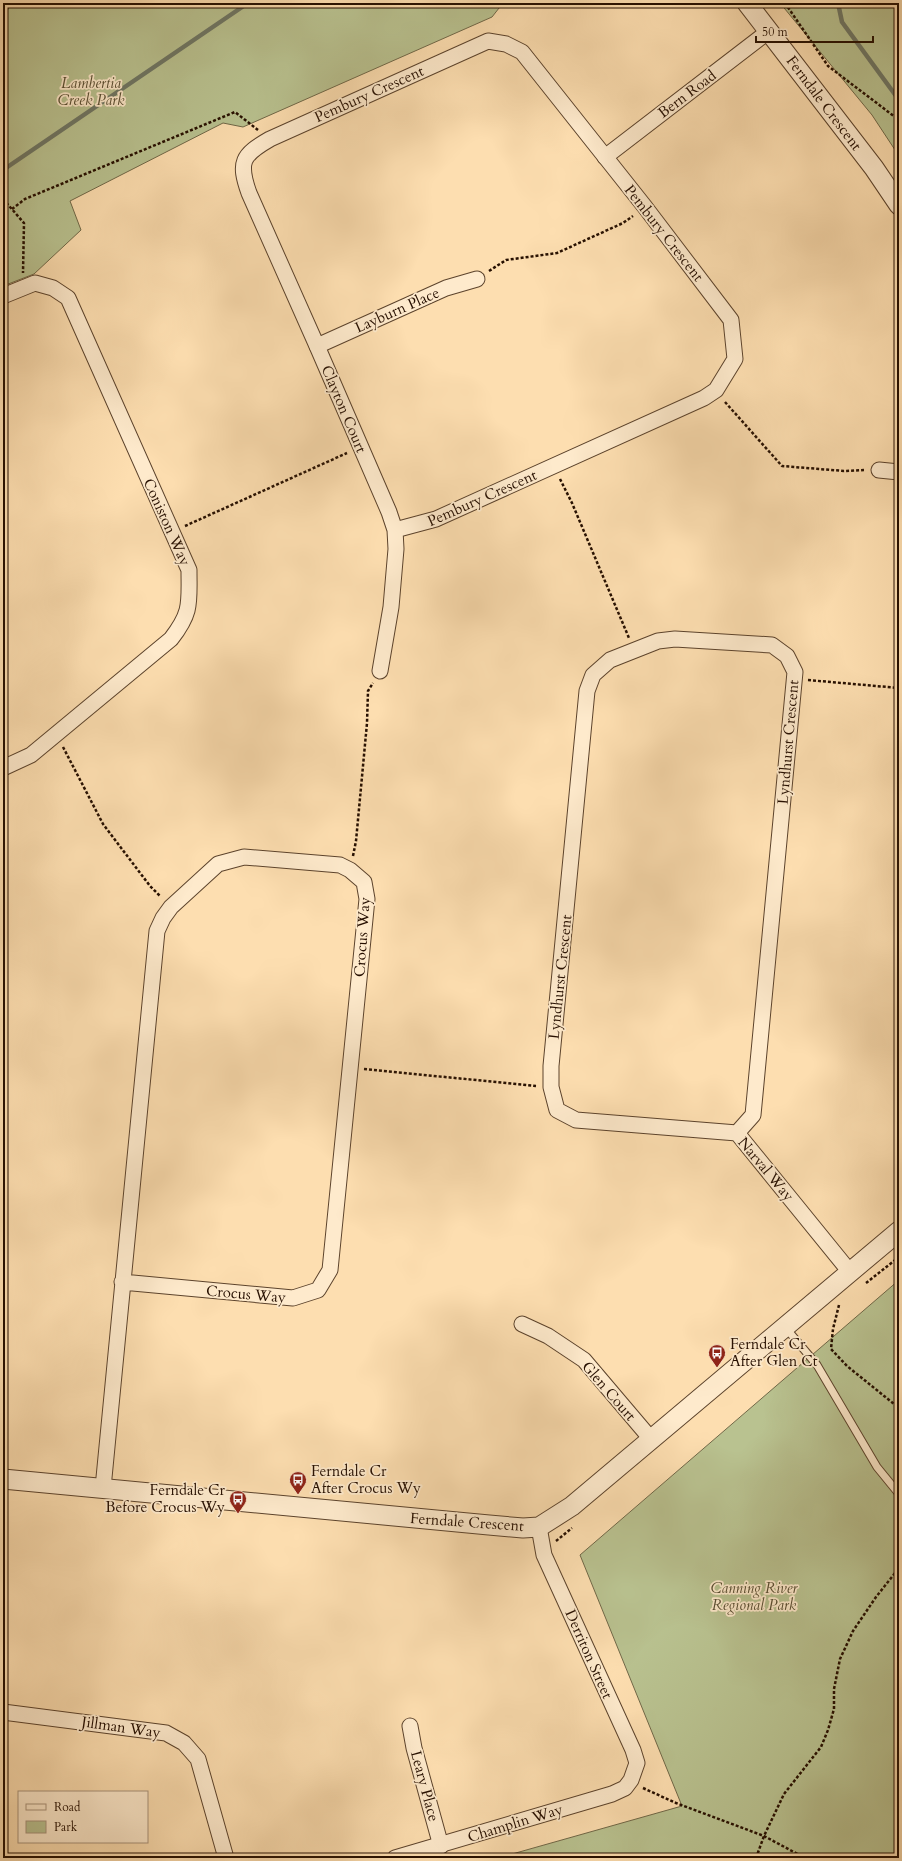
<svg xmlns="http://www.w3.org/2000/svg" width="902" height="1861" viewBox="0 0 902 1861" font-family="Cardo,serif">
	<style>
		.green { fill: #b9c290; stroke: #706848 }
		.lines { fill: none; stroke-linecap: round; stroke-linejoin: round }
		.stream { stroke: #6f7765; stroke-width: 4.5 }
		.service-casing { stroke: #5c432c; stroke-width: 9 }
		.minor-casing { stroke: #5c432c; stroke-width: 17 }
		.tertiary-casing { stroke: #5c432c; stroke-width: 21 }
		.path { stroke: #260f00; stroke-width: 2.5; stroke-dasharray: 3 2; stroke-linecap: butt }
		.service { stroke: #feeacc; stroke-width: 7 }
		.minor { stroke: #feeacc; stroke-width: 15 }
		.tertiary { stroke: #feeacc; stroke-width: 19 }
		.labels { text-anchor: middle; dominant-baseline: central; stroke-width: 3.5; stroke-linejoin: round; paint-order: stroke }
		.park-label { font-size: 15px; font-style: italic; fill: #594e32; stroke: #feeacc }
		.street-label { font-size: 15px; fill: #260f00; stroke: #feeacc }
		.poi-label { font-size: 15px; fill: #260f00; stroke: #feeacc; text-anchor: start }
	</style>
	<rect width="100%" height="100%" fill="#fddeb0"/>
	<filter id="stains"><feTurbulence type="fractalNoise" baseFrequency=".005" numOctaves="4"/><feColorMatrix values="0 0 0 0 .2 0 0 0 0 .09 0 0 0 0 .02 0 0 0 .5 -.17"/></filter>
	<radialGradient id="worn" r=".72"><stop offset=".6" stop-color="#630" stop-opacity="0"/><stop offset="1" stop-color="#630" stop-opacity=".3"/></radialGradient>
	<g class="green">
		<path d="M 11,3 L 503,3 L 492,17 L 243,127 L 223,123 L 70,201 L 81,230 L 34,274 L 3,286 L 3,19 Z"/>
		<path d="M 780,3 L 899,3 L 899,156 L 872,115 Z"/>
		<path d="M 899,1280 L 899,1858 L 498,1858 L 682,1806 L 580,1555 Z"/>
	</g>
	<g class="lines">
		<g class="stream">
			<path d="M 838,3 L 842,22 L 899,100"/>
			<path d="M 3,170 L 248,3"/>
		</g>
		<g class="service-casing">
			<path id="service" d="M 785,1327 L 817,1365 L 877,1467 L 899,1494"/>
		</g>
		<g class="minor-casing">
			<g id="minor">
				<path d="M 605,157 L 769,31"/>
				<path d="M 3,296 L 35,283 L 53,288 L 68,298 L 189,570 C 189,603 192,612 171,639 L 31,755 L 3,768"/>
				<path d="M 317,346 L 446,288 L 477,279"/>
				<path d="M 879,470 L 899,472"/>
				<path d="M 380,671 L 391,607 L 396,549 L 395,530 L 389,512 L 317,346 L 249,193 C 238,162 242,155 270,139 L 488,41 L 506,44 L 522,52 L 645,207 L 731,320 L 735,359 L 716,390 L 704,398 L 436,519 L 395,530"/>
				<path d="M 737,1133 L 753,1115 L 795,672 L 787,656 L 772,645 L 675,639 L 658,641 L 610,660 L 593,675 L 587,691 L 551,1066 L 551,1087 L 557,1110 L 576,1120 L 737,1133 L 850,1272"/>
				<path d="M 522,1324 L 548,1336 L 584,1360 L 651,1439"/>
				<path d="M 103,1488 L 157,931 L 163,918 L 171,907 L 218,864 L 244,857 L 340,865 L 350,870 L 364,882 L 367,899 L 330,1270 L 318,1290 L 293,1298 L 122,1282"/>
				<path d="M 3,1712 L 166,1733 L 184,1743 L 198,1759 L 226,1858"/>
				<path d="M 410,1726 L 414,1748 L 441,1846"/>
				<path d="M 395,1858 L 612,1794 L 625,1788 L 631,1780 L 637,1763 L 633,1750 L 544,1555 L 539,1527"/>
			</g>
		</g>
		<g class="tertiary-casing">
			<g id="tertiary">
				<path d="M 747,3 L 874,168 L 899,205"/>
				<path d="M 3,1479 L 489,1525 L 523,1528 L 539,1527 L 572,1506 L 899,1231"/>
			</g>
		</g>
		<g class="path">
			<path d="M 785,3 L 828,66 L 899,120"/>
			<path d="M 3,10 L 6,3"/>
			<path d="M 3,199 L 24,223 L 23,273"/>
			<path d="M 12,209 L 25,199 L 235,112 L 258,130"/>
			<path d="M 489,271 L 506,260 L 557,253 L 623,223 L 633,216"/>
			<path d="M 725,402 L 782,466 L 844,471 L 864,470"/>
			<path d="M 560,479 L 572,503 L 629,638"/>
			<path d="M 185,526 L 347,453"/>
			<path d="M 808,680 L 899,688"/>
			<path d="M 63,747 L 103,824 L 150,886 L 160,896"/>
			<path d="M 353,856 L 356,841 L 367,723 L 368,691 L 373,683"/>
			<path d="M 364,1069 L 536,1086"/>
			<path d="M 866,1283 L 899,1257"/>
			<path d="M 839,1305 L 833,1329 L 831,1349 L 847,1366 L 899,1408"/>
			<path d="M 556,1541 L 572,1528"/>
			<path d="M 643,1788 L 676,1803 L 764,1836 L 805,1858"/>
			<path d="M 756,1858 L 764,1836 L 784,1794 L 821,1747 L 828,1730 L 834,1709 L 834,1689 L 840,1659 L 853,1631 L 876,1597 L 899,1568"/>
		</g>
		<use href="#service" class="service"/>
		<use href="#minor" class="minor"/>
		<use href="#tertiary" class="tertiary"/>
	</g>
	<defs>
		<g id="bus-pin" transform="scale(0.9)"><path d="M0 17L-7.5 6A9.5 9.5 0 1 1 7.5 6Z" fill="#8f2418" stroke="#feeacc"/><path d="M-5-6H5V4H4V6H2V4H-2V6H-4V4H-5ZM-3.5-4V0h7V-4ZM-3.5 1.2v1.5H-2V1.2ZM2 1.2v1.5H3.5V1.2Z" fill="#fff"/></g>
	</defs>
	<g fill-rule="evenodd">
		<use href="#bus-pin" x="717" y="1353"/>
		<use href="#bus-pin" x="298" y="1480"/>
		<use href="#bus-pin" x="238" y="1499"/>
	</g>
	<g class="labels">
		<g class="park-label">
			<text x="91" y="83">Lambertia<tspan x="91" dy="17">Creek Park</tspan></text>
			<text x="754" y="1588">Canning River<tspan x="754" dy="17">Regional Park</tspan></text>
		</g>
		<g class="street-label">
			<text transform="translate(369 94) rotate(-24)">Pembury Crescent</text>
			<text transform="translate(687 94) rotate(-37)">Bern Road</text>
			<text transform="translate(824 103) rotate(53)">Ferndale Crescent</text>
			<text transform="translate(664 233) rotate(52)">Pembury Crescent</text>
			<text transform="translate(397 310) rotate(-24)">Layburn Place</text>
			<text transform="translate(344 409) rotate(67)">Clayton Court</text>
			<text transform="translate(482 498) rotate(-24)">Pembury Crescent</text>
			<text transform="translate(167 522) rotate(66)">Coniston Way</text>
			<text transform="translate(788 742) rotate(-85)">Lyndhurst Crescent</text>
			<text transform="translate(362 937) rotate(-86)">Crocus Way</text>
			<text transform="translate(560 977) rotate(-84)">Lyndhurst Crescent</text>
			<text transform="translate(766 1169) rotate(50)">Narval Way</text>
			<text transform="translate(246 1294) rotate(5)">Crocus Way</text>
			<text transform="translate(609 1391) rotate(49)">Glen Court</text>
			<text transform="translate(467 1522) rotate(4)">Ferndale Crescent</text>
			<text transform="translate(589 1654) rotate(66)">Derriton Street</text>
			<text transform="translate(121 1727) rotate(8)">Jillman Way</text>
			<text transform="translate(425 1786) rotate(75)">Leary Place</text>
			<text transform="translate(515 1823) rotate(-17)">Champlin Way</text>
		</g>
		<g class="poi-label">
			<text x="730" y="1344">Ferndale Cr<tspan x="730" dy="17">After Glen Ct</tspan></text>
			<text x="311" y="1471">Ferndale Cr<tspan x="311" dy="17">After Crocus Wy</tspan></text>
			<text x="225" y="1490" text-anchor="end">Ferndale Cr<tspan x="225" dy="17">Before Crocus Wy</tspan></text>
		</g>
	</g>
	<rect width="902" height="1861" fill="none" stroke="#fddeb0" stroke-width="16"/>
	<rect x="4" y="4" width="894" height="1853" fill="none" stroke="#260f00" stroke-width="2"/>
	<rect x="8" y="8" width="886" height="1845" fill="none" stroke="#260f00"/>
	<rect x="18" y="1791" width="130" height="52" fill="#feeacc" stroke="#a8927a"/>
	<rect x="26" y="1804" width="20" height="6" fill="#feeacc" stroke="#a8927a"/>
	<text x="54" y="1811" font-size="12" fill="#260f00">Road</text>
	<rect x="26" y="1821" width="20" height="12" fill="#b9c290" stroke="#a8927a"/>
	<text x="54" y="1831" font-size="12" fill="#260f00">Park</text>
	<path d="M756 36v6h117v-6" fill="none" stroke="#260f00" stroke-width="2"/>
	<text x="762" y="36" font-size="12" fill="#260f00" stroke="#feeacc" stroke-width="3" paint-order="stroke">50 m</text>
	<rect width="100%" height="100%" filter="url(#stains)"/>
	<rect width="100%" height="100%" fill="url(#worn)"/>
</svg>
